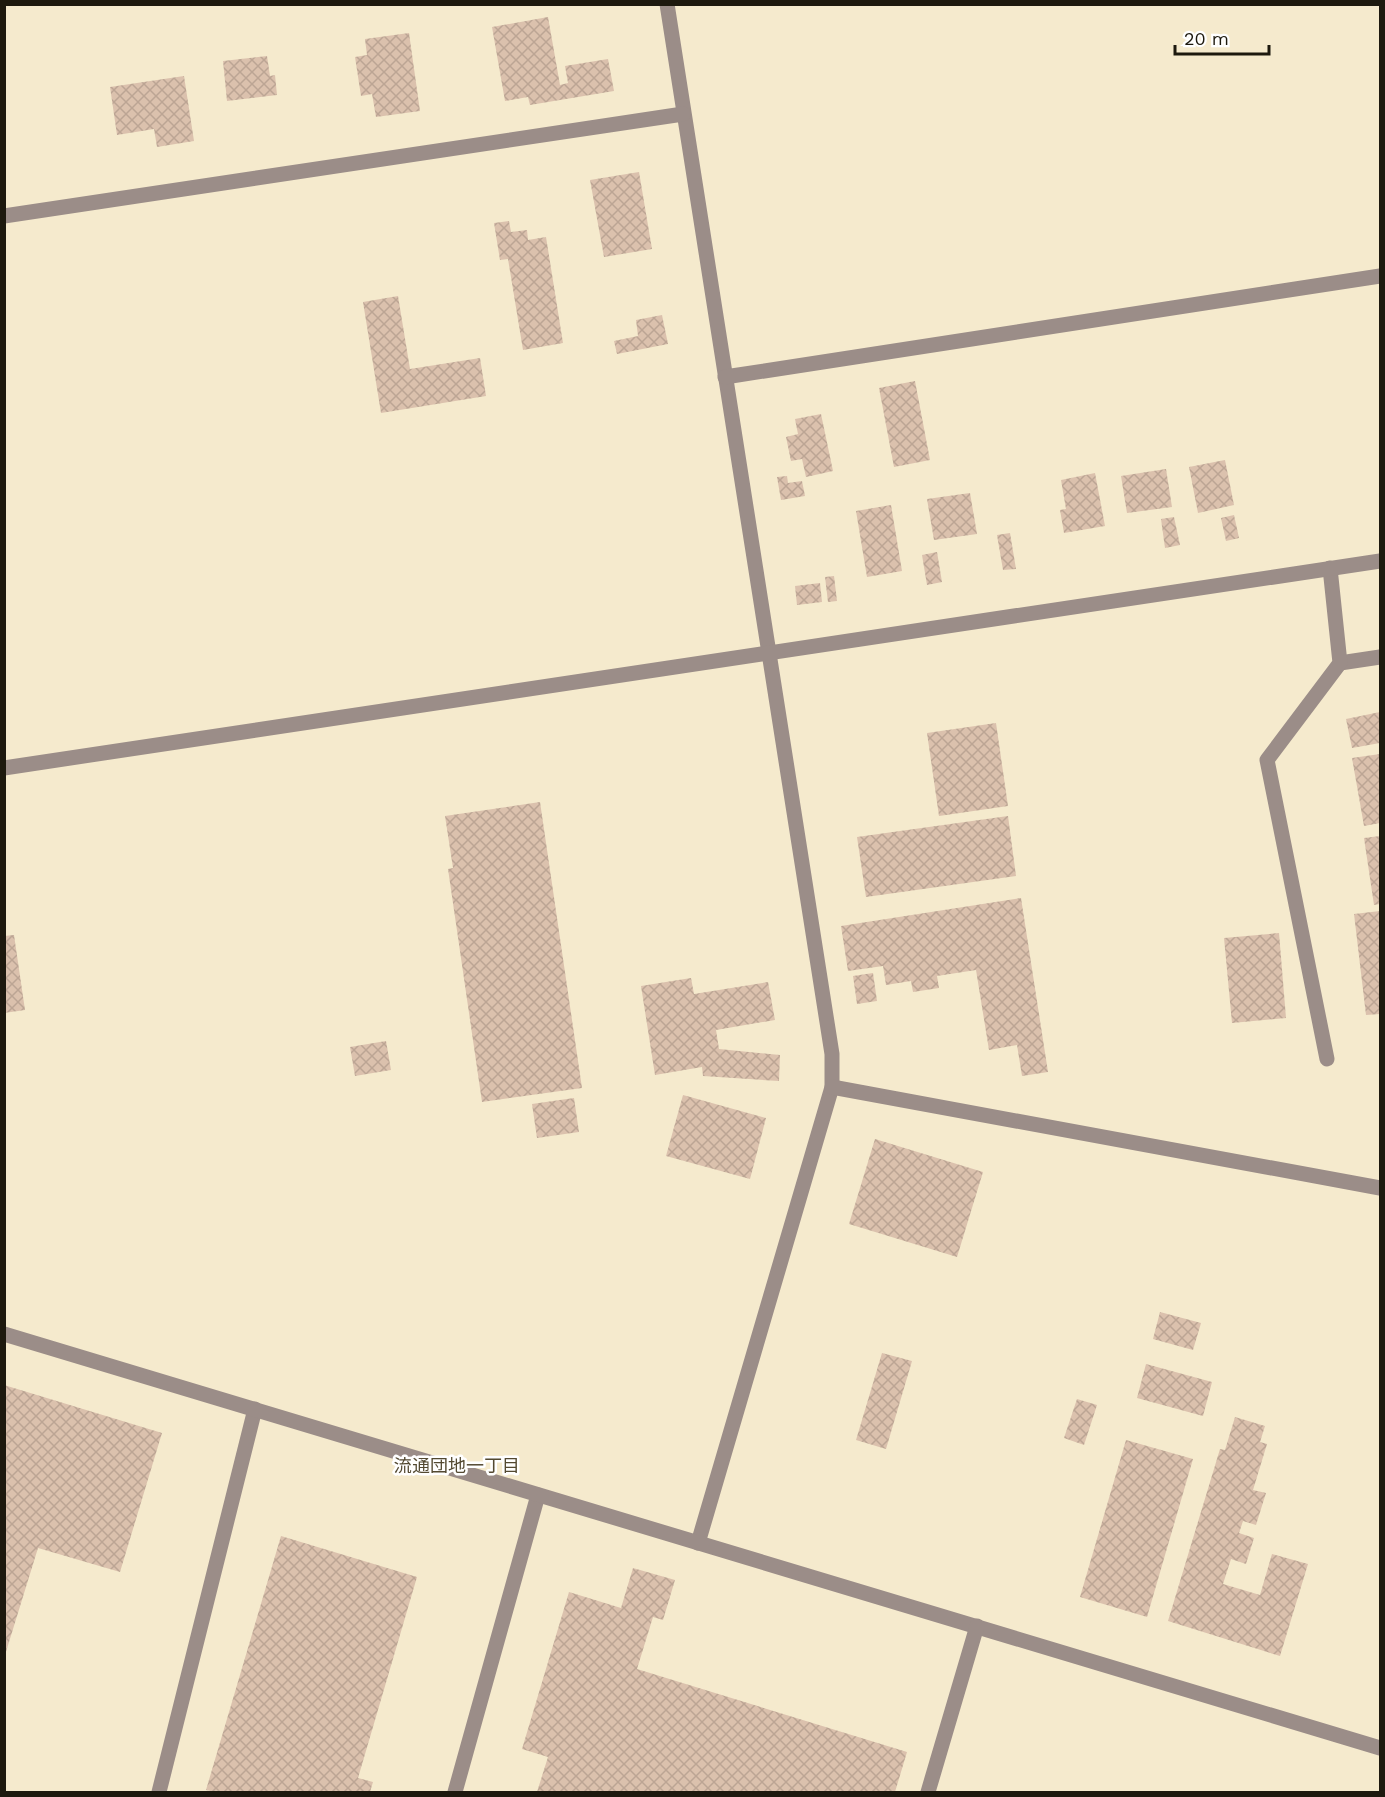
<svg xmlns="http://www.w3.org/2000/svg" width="1385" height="1797" viewBox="0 0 1385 1797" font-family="'Work Sans','Noto Sans JP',sans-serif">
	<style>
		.building { fill: url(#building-cross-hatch) }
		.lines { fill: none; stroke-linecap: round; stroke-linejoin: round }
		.service { stroke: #9b8d88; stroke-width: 15 }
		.minor { stroke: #9b8d88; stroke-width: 15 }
		.tertiary { stroke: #9b8d88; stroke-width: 15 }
		.labels { text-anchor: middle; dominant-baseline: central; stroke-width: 5; stroke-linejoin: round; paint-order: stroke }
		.neighbourhood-label { font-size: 18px; fill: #534931; stroke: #fff }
	</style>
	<defs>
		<pattern id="building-cross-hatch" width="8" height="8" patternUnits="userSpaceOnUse" patternTransform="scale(1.5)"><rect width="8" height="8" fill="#dbc1ad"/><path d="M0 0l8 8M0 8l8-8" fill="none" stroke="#bca594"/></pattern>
	</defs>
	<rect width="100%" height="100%" fill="#f5eacd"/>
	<g class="building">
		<path d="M 548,17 L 560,85 L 568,83 L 565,66 L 608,59 L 614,91 L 530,105 L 528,97 L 505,101 L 492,27 Z"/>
		<path d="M 409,33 L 420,111 L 376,117 L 372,94 L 361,96 L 355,57 L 367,55 L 365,39 Z"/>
		<path d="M 267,56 L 270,76 L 275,75 L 277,95 L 227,101 L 223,61 Z"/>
		<path d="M 184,76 L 194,141 L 157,147 L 154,129 L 117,135 L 110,87 Z"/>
		<path d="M 639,172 L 652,249 L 604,257 L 590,180 Z"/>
		<path d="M 509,221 L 511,232 L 527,230 L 528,240 L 546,237 L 563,343 L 523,350 L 508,259 L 500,260 L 494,223 Z"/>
		<path d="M 398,296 L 410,369 L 480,358 L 486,396 L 381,413 L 363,302 Z"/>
		<path d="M 662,315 L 668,344 L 617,354 L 614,341 L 638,336 L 636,320 Z"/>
		<path d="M 915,381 L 930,460 L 894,467 L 879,388 Z"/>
		<path d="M 821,414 L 833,471 L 806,477 L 802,459 L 791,461 L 786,437 L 798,434 L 795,419 Z"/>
		<path d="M 1225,460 L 1234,505 L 1198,513 L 1189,467 Z"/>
		<path d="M 1166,469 L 1172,507 L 1127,513 L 1121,476 Z"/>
		<path d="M 1095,473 L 1105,526 L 1064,533 L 1060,510 L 1066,509 L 1061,480 Z"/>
		<path d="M 787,476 L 788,483 L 802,481 L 805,496 L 781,500 L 777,477 Z"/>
		<path d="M 970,493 L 977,534 L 934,540 L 927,499 Z"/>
		<path d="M 891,505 L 902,571 L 867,577 L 856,511 Z"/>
		<path d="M 1234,515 L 1239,538 L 1226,541 L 1221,518 Z"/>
		<path d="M 1174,517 L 1180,545 L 1165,548 L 1161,519 Z"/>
		<path d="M 1010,533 L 1016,569 L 1003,570 L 997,535 Z"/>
		<path d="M 937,552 L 942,582 L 927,585 L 922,555 Z"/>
		<path d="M 834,576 L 837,601 L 828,602 L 825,577 Z"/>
		<path d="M 820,583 L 822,602 L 797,605 L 795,586 Z"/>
		<path d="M 1380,712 L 1380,743 L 1352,748 L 1346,719 Z"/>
		<path d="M 996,723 L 1008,806 L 939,816 L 927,733 Z"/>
		<path d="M 1380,754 L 1380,823 L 1364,826 L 1352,758 Z"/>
		<path d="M 540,802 L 582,1088 L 482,1102 L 448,869 L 453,868 L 445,816 Z"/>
		<path d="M 1008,816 L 1016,876 L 866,897 L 857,837 Z"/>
		<path d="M 1380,836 L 1380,904 L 1374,905 L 1364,838 Z"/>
		<path d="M 1021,898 L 1048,1072 L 1022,1076 L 1017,1045 L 989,1050 L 976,970 L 937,976 L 939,988 L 913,992 L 911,981 L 886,985 L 883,966 L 848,971 L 841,926 Z"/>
		<path d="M 1380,911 L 1380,1014 L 1366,1015 L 1354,914 Z"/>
		<path d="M 1279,933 L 1286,1018 L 1232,1023 L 1224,938 Z"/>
		<path d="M 14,935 L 25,1010 L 4,1013 L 4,936 Z"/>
		<path d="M 873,973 L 877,1001 L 857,1004 L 853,976 Z"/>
		<path d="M 691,978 L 694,994 L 768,982 L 775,1020 L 716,1030 L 719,1049 L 780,1055 L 779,1081 L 703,1076 L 702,1067 L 655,1075 L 641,986 Z"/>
		<path d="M 386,1041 L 391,1070 L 355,1076 L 350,1047 Z"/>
		<path d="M 683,1095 L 766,1118 L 750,1179 L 666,1156 Z"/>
		<path d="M 574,1098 L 579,1132 L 537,1138 L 532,1104 Z"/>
		<path d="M 875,1139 L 983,1172 L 957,1257 L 849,1224 Z"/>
		<path d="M 1160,1312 L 1201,1323 L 1193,1350 L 1153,1339 Z"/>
		<path d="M 882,1353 L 912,1361 L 886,1449 L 856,1440 Z"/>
		<path d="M 1146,1364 L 1212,1382 L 1203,1416 L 1137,1398 Z"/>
		<path d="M 4,1385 L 162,1433 L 120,1572 L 38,1548 L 5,1655 Z"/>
		<path d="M 1077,1399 L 1097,1405 L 1084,1445 L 1064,1438 Z"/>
		<path d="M 1235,1417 L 1265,1426 L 1260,1442 L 1267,1444 L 1253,1490 L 1266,1493 L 1256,1525 L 1243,1521 L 1239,1533 L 1254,1538 L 1246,1564 L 1231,1559 L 1223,1584 L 1260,1595 L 1272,1554 L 1308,1564 L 1280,1656 L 1168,1621 L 1220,1449 L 1225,1450 Z"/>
		<path d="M 1126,1440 L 1193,1459 L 1147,1617 L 1080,1597 Z"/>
		<path d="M 281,1536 L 417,1577 L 358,1778 L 373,1782 L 370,1792 L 215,1792 L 206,1790 Z"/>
		<path d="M 633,1568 L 675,1580 L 663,1620 L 653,1617 L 637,1669 L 907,1752 L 895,1792 L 537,1792 L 548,1757 L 522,1749 L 569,1592 L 621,1608 Z"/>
	</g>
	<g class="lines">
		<g class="service">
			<path d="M 1340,663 L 1380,657"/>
			<path d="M 1327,1059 L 1267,760 L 1340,663 L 1330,568"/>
			<path d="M 159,1792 L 255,1409"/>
			<path d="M 455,1792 L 538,1495"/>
		</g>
		<g class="minor">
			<path d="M 667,4 L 832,1054 L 832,1087 L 698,1543"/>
			<path d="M 4,216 L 683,114"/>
			<path d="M 725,377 L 1380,276"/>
			<path d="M 832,1087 L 1380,1188"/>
			<path d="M 4,1334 L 1380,1748"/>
			<path d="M 928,1792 L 977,1626"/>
		</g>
		<path class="tertiary" d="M 4,768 L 1380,561"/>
	</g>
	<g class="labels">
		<g class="neighbourhood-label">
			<text x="457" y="1465">流通団地一丁目</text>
		</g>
	</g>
	<rect width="1385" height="1797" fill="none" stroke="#1d190e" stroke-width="12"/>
	<path d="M1175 45v9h94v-9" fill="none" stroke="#1d190e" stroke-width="3"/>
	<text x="1184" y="45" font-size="18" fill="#1d190e" stroke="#ffffff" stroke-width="4.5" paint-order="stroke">20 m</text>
</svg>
